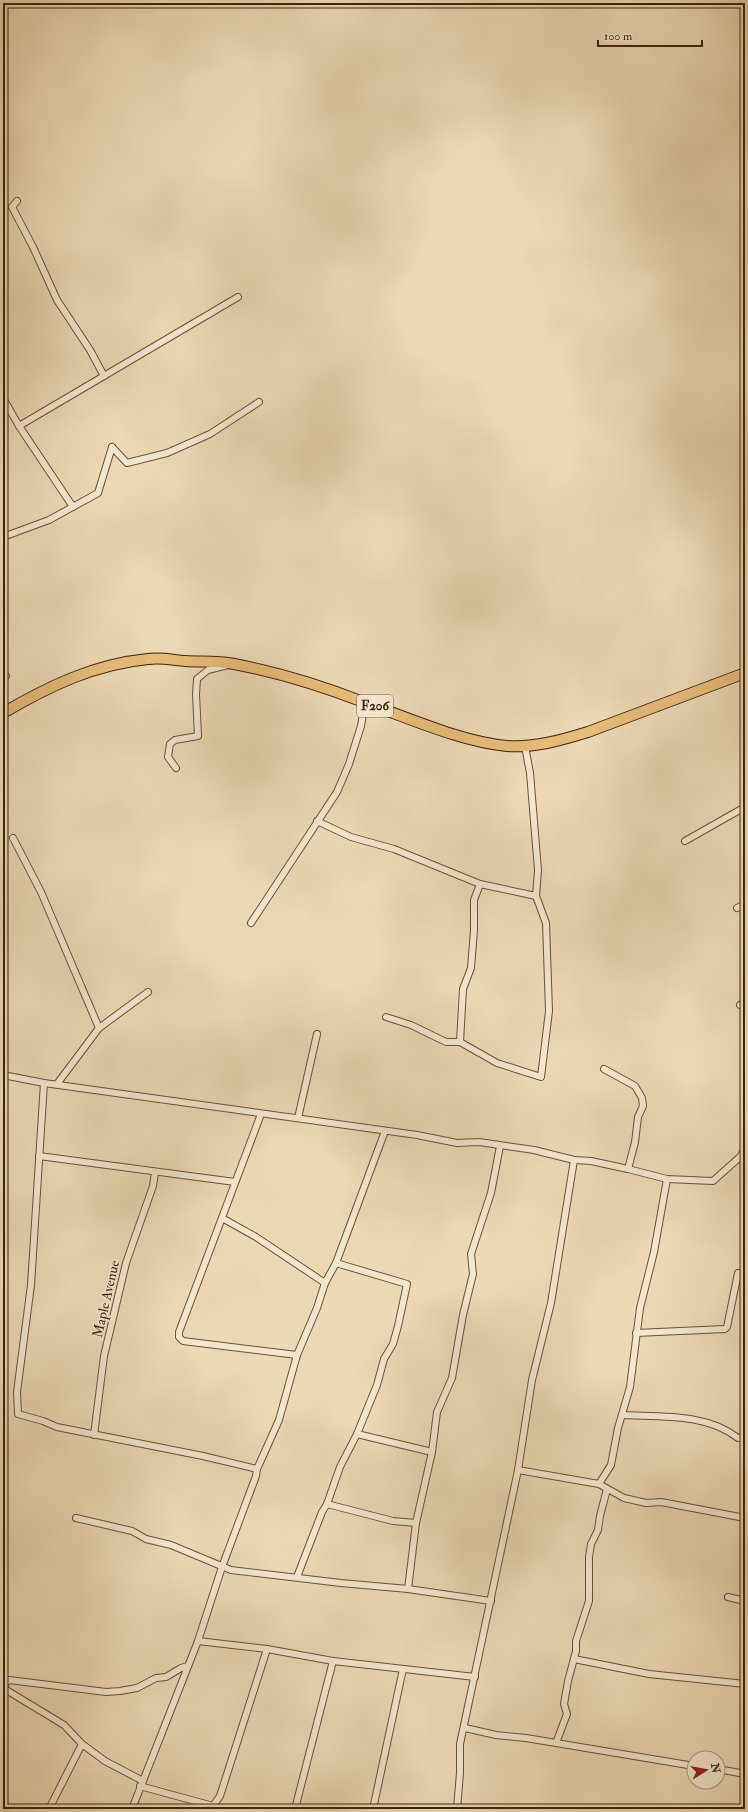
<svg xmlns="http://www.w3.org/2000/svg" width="748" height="1812" viewBox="0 0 748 1812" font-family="'IM FELL Double Pica',serif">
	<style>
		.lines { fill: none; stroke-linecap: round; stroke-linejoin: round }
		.minor-casing { stroke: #6b5035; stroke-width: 8 }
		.primary-casing { stroke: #40230a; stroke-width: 12 }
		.minor { stroke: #f3e6cf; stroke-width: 6 }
		.primary { stroke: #e6bc7a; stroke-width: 10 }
		.labels { text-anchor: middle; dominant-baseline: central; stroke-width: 3; stroke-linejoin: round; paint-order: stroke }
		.shield { fill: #f3e6cf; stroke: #765e45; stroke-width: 1 }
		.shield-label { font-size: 13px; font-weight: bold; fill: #40230a }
		.street-label { font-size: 14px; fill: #40230a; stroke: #f3e6cf }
	</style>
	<rect width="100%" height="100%" fill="#ecd8b5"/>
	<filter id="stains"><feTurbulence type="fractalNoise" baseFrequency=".005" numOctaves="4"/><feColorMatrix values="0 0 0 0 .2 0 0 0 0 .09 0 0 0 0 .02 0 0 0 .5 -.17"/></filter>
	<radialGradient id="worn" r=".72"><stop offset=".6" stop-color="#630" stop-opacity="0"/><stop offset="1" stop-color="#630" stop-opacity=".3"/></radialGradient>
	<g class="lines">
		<g class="minor-casing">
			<g id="minor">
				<path d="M 17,201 L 12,207 L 33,247 L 57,300 L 90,350 L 104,376"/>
				<path d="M 3,398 L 19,426 L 73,507"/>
				<path d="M 19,426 L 238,297"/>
				<path d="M 112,447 L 127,463 L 167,453 L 210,434 L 259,402"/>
				<path d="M 3,537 L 49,520 L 98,493 L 112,447"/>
				<path d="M 3,681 L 6,676"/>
				<path d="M 176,768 L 168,757 L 170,744 L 175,740 L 198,736 L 196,694 L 197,679 L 208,670 L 228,665"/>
				<path d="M 317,821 L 351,837 L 394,849 L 480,884 L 536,896"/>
				<path d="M 13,838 L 41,892 L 99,1028"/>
				<path d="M 685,841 L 745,807"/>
				<path d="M 737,908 L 745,904"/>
				<path d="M 251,923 L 337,792 L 349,764 L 361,726 L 365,702"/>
				<path d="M 740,1005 L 745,1002"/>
				<path d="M 386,1017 L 411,1025 L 446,1042 L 460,1042 L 497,1063 L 541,1077 L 549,1011 L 546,923 L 536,896 L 538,870 L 530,773 L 525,746"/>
				<path d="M 460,1042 L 463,989 L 471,968 L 474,930 L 474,900 L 480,884"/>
				<path d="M 604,1069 L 635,1086 L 642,1098 L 643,1106 L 638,1117 L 635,1142 L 628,1169"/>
				<path d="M 3,1075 L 44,1083 L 417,1135 L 457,1143 L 479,1142 L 534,1150 L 574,1160 L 591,1161 L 628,1169 L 667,1179 L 713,1181 L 740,1157 L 745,1149"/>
				<path d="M 44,1083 L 31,1285 L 17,1392 L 18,1414 L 43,1421 L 57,1427 L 203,1456 L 257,1469"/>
				<path d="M 57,1084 L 99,1028 L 148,992"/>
				<path d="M 261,1114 L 179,1332 L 179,1337 L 183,1341 L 297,1355"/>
				<path d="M 298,1118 L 317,1034"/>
				<path d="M 39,1156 L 235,1182"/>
				<path d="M 222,1218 L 256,1237 L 325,1283"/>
				<path d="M 636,1333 L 725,1329 L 727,1327 L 738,1273"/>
				<path d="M 622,1415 C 660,1417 706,1413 738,1438 L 745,1437"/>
				<path d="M 357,1434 L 432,1452"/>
				<path d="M 94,1435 L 104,1356 L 126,1263 L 153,1186 L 155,1172"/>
				<path d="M 518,1470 L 599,1484 L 624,1498 L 646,1503 L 661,1502 L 745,1518"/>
				<path d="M 599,1484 L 611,1465 L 618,1428 L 630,1387 L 640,1308 L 654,1252 L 667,1179"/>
				<path d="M 327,1504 L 393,1521 L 416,1523"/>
				<path d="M 76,1518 L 132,1531 L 146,1539 L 171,1545 L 231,1570 L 341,1583 L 408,1589 L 491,1601"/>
				<path d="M 297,1577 L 322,1512 L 327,1504 L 340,1467 L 357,1434 L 377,1385 L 384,1359 L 393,1344 L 398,1326 L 407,1284 L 336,1263"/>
				<path d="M 408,1589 L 416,1523 L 432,1452 L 437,1412 L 452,1378 L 463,1315 L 473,1274 L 471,1254 L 491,1193 L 500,1146"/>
				<path d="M 728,1597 L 745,1601"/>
				<path d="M 198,1641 L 267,1649 L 333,1661 L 475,1677"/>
				<path d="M 574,1659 L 649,1674 L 745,1684"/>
				<path d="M 3,1686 L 9,1680 L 106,1692 L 120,1691 L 137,1688 L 156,1678 L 166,1677 L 181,1668 L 188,1666"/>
				<path d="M 3,1688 L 64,1725 L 82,1744 L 105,1761 L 143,1781"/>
				<path d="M 465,1728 L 496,1735 L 526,1738 L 694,1766"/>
				<path d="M 556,1743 L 567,1714 L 564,1704 L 568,1681 L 576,1651 L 576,1641 L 589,1601 L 589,1557 L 591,1544 L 598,1530 L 600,1516 L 607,1489"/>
				<path d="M 718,1769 L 745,1774"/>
				<path d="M 140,1786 L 213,1806"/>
				<path d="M 49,1809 L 82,1744"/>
				<path d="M 132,1809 L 198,1641 L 222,1567 L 256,1476 L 257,1469 L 279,1420 L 297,1355 L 317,1308 L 325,1283 L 336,1263 L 385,1131"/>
				<path d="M 211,1809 L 220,1796 L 267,1649"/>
				<path d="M 295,1809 L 333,1661"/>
				<path d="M 373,1809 L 403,1669"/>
				<path d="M 457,1809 L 460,1773 L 460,1744 L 518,1470 L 532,1380 L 551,1303 L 574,1160"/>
			</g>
		</g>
		<g class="primary-casing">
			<path id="primary" d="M 3,713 C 49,686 95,664 148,659 C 160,657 173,660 185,661 C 201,662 218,661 234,664 C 277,672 325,687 366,703 C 409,718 462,742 507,746 C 534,748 562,740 588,732 L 745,673"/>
		</g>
		<use href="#minor" class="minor"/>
		<use href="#primary" class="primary"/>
	</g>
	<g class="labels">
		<rect class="shield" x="357" y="695" width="36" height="22" rx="3"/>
		<g class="shield-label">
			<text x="375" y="706">F206</text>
		</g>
		<g class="street-label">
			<text transform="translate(106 1299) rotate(-77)">Maple Avenue</text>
		</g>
	</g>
	<rect width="748" height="1812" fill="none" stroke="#ecd8b5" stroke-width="16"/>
	<rect x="4" y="4" width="740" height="1804" fill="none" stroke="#40230a" stroke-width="2"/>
	<rect x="8" y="8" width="732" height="1796" fill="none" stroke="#40230a"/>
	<g transform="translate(706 1770) rotate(79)"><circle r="19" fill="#f3e6cf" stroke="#ab9880"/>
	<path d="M0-3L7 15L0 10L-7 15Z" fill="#8f2418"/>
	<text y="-6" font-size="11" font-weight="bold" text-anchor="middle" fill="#40230a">N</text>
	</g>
	<path d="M598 40v6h104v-6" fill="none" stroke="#40230a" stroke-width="2"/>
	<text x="604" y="40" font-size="12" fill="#40230a" stroke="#f3e6cf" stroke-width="3" paint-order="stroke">100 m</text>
	<rect width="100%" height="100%" filter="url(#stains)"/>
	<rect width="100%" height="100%" fill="url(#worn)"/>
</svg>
